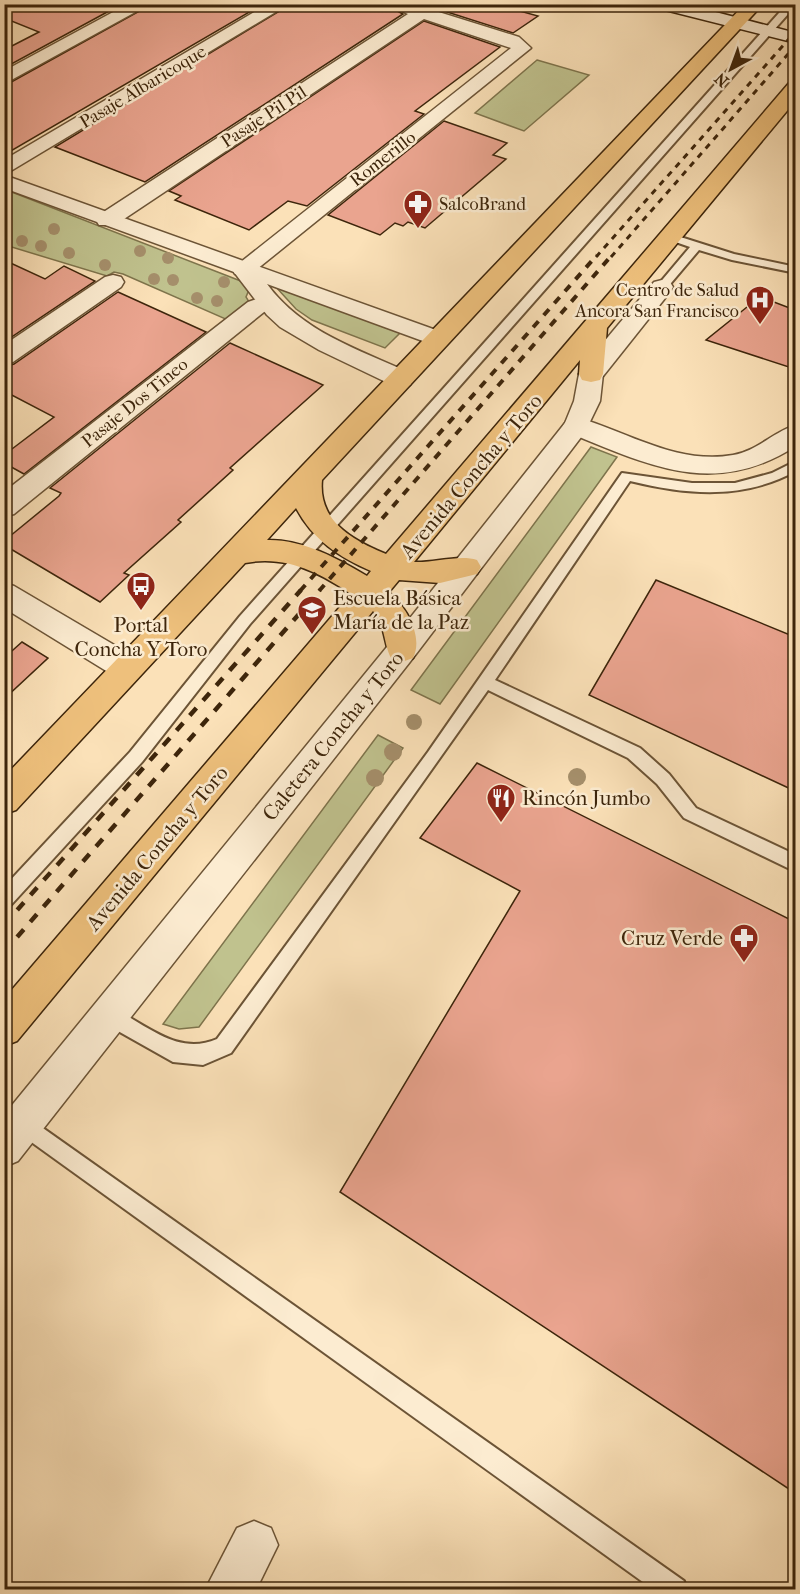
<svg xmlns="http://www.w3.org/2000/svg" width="800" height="1594" viewBox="0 0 800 1594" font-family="'IM FELL French Canon',serif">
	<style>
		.green { fill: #c0c28e; stroke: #7e744c; stroke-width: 1.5 }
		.building { fill: #eaa48f; stroke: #3d250b; stroke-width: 1.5 }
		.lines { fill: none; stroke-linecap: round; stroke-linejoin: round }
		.service-casing { stroke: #6c5436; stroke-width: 4 }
		.minor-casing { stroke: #6c5436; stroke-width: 3 }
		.tertiary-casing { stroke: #6c5436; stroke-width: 3 }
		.secondary-casing { stroke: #3d250b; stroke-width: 3 }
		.primary-casing { stroke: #3d250b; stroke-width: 3 }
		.service { fill: #fcecd1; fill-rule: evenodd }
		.minor { fill: #fcecd1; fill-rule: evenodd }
		.tertiary { fill: #fcecd1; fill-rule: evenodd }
		.secondary { fill: #fcecd1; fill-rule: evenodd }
		.primary { fill: #eec07c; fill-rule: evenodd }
		.rail-far2 { stroke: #3d250b; stroke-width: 3; stroke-dasharray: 6 6; stroke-linecap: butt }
		.rail-far1 { stroke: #3d250b; stroke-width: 4; stroke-dasharray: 8 8; stroke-linecap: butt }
		.rail { stroke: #3d250b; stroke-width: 4.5; stroke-dasharray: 10 10; stroke-linecap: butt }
		.tree { fill: #a58f6b }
		.labels { text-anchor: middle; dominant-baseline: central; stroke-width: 5; stroke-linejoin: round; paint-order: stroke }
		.far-street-label { font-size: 18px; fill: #3d250b; stroke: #fcecd1 }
		.far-poi-label { font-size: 18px; fill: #3d250b; stroke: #fcecd1; text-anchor: start }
		.street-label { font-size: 21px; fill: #3d250b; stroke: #fcecd1 }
		.poi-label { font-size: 21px; fill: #3d250b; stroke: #fcecd1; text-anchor: start }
	</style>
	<rect width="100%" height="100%" fill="#fbe1b8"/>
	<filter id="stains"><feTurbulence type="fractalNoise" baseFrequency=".00333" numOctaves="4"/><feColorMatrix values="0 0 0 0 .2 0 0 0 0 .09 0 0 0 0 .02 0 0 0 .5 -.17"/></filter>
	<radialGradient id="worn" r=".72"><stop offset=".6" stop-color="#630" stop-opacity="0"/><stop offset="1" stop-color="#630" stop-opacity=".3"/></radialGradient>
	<g class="green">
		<path d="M 537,60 L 589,75 L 524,131 L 475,113 Z"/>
		<path d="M 4,189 L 251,285 L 246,297 L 251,305 L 230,321 L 123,274 L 114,272 L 107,276 L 5,245 Z"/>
		<path d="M 275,286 L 401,332 L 385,348 L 312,320 L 296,309 Z"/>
		<path d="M 591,447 L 617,457 L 440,704 L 411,690 Z"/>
		<path d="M 378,735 L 403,748 L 199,1027 L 179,1029 L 163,1024 Z"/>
	</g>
	<g class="building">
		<path d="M 21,4 L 122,4 L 4,68 L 4,50 L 39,32 L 4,18 L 4,15 Z"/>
		<path d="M 152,4 L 263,4 L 4,155 L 4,86 Z"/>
		<path d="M 291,4 L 384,4 L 403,14 L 145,182 L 55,147 Z"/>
		<path d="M 422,4 L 494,4 L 538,16 L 513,33 Z"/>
		<path d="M 424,21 L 500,47 L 415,111 L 424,114 L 307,206 L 288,201 L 249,230 L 175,200 L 181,196 L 169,191 Z"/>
		<path d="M 444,121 L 507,143 L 493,155 L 506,159 L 425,228 L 408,222 L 403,226 L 395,223 L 380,235 L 328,215 Z"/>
		<path d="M 4,260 L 45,279 L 64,266 L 95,281 L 4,342 Z"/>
		<path d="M 118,292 L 206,332 L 24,474 L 4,463 L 4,455 L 54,417 L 4,391 L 4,367 L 14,364 Z"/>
		<path d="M 766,299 L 795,310 L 795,369 L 706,340 L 752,303 L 759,306 Z"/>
		<path d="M 230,343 L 323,385 L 230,468 L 233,470 L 178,520 L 181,522 L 124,573 L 129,575 L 100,602 L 4,545 L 4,541 L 59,496 L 61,493 L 50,488 Z"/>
		<path d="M 656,580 L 795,637 L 795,791 L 589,695 Z"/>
		<path d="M 22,642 L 48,658 L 4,699 L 4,658 Z"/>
		<path d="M 477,763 L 795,922 L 795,1493 L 340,1192 L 520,891 L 420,838 Z"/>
	</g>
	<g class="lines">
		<g class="service-casing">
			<g id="service">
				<path d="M 787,4 L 796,5 L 250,624 L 142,762 L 10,906 L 4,908 L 4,887 L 130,752 L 240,616 Z"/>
				<path d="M 671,234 L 734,254 L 796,267 L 796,273 L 732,260 L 699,250 L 666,289 L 658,289 L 658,285 L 690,247 L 667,239 L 666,237 Z"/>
				<path d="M 796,461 L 796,471 C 743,500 687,495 630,481 L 495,680 L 640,748 L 669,774 L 696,808 L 796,855 L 796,872 L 684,818 L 657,784 L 628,758 L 488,690 L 231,1053 L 203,1065 L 173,1062 L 102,1022 L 100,1016 L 102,1010 L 109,1007 C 145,1022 176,1057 217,1039 L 428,752 L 622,473 L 692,483 L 735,483 L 772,473 Z"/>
				<path d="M 23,1114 L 684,1581 L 687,1590 L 654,1590 L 16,1131 L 13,1124 L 16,1117 Z"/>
			</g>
		</g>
		<g class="minor-casing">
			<g id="minor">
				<path d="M 4,4 L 19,4 L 4,13 Z"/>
				<path d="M 128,4 L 150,4 L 4,84 L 4,71 Z"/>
				<path d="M 268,4 L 289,4 L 4,175 L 4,160 Z"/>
				<path d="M 386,4 L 413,4 L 519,37 L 531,48 L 251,274 L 235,274 L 232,269 L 511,48 L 424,19 L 115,225 L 99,225 L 96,220 L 99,215 L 408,14 Z"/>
				<path d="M 113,275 L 121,277 L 124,282 L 121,287 L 13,362 L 4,365 L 4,345 L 105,277 Z"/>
				<path d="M 662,280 L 670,282 L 673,287 L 670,292 L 600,380 L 591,382 L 582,380 L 579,374 L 582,368 L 654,282 Z"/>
				<path d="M 268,295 L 276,297 L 280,302 L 276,307 L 264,312 L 14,514 L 4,517 L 4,492 L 248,302 Z"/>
				<path d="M 576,417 C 628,432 677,465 733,455 C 757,451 773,432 796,425 L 796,446 C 713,499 649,465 567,432 L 563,426 L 567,420 Z"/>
				<path d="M 4,583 L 14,586 L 138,659 L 142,668 L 138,677 L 127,680 L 116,677 L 4,608 Z"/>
				<path d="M 254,1521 L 271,1528 L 278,1545 L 256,1590 L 205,1590 L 237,1528 Z"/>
			</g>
		</g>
		<g class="tertiary-casing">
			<g id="tertiary">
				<path d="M 4,175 L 447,334 L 451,339 L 447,344 L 439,346 L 431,344 L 267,284 C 302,332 358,349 410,373 L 413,379 L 410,385 L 401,387 L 392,385 L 319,350 L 280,327 L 267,315 L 234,272 L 4,188 Z"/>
				<path d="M 591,366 L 600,368 L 603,374 L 600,401 L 585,432 L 413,658 L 18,1161 L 4,1167 L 4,1115 L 391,642 L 565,423 L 574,401 L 579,374 L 582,368 Z"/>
			</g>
		</g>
		<g class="secondary-casing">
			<path id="secondary" d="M 655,4 L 685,4 L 796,33 L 796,43 L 657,8 Z"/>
		</g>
		<g class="primary-casing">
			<path id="primary" d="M 745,4 L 763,4 L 322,480 C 318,521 352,540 386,554 L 789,83 L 796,82 L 796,100 L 607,328 L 603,374 L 600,380 L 591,382 L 582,380 L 579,374 L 580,360 L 414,562 C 434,563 460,554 477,560 L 481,567 L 477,574 L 440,583 L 399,580 L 389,592 C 406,607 424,636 413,658 L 402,662 L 391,658 C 383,642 386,626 373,611 L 17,1041 L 4,1046 L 4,999 L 351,594 C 319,572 285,555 245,563 L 16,810 L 4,814 L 4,777 ZM 296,508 C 313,540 339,557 371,571 L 367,576 C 337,558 302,539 267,540 Z"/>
		</g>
		<use href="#service" class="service"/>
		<use href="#minor" class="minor"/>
		<use href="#tertiary" class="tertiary"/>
		<use href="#secondary" class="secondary"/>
		<use href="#primary" class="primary"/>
		<g class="rail-far2">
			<path d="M 596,257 L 796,31"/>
			<path d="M 611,257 L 796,45"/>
		</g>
		<g class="rail-far1">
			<path d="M 300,591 L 597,255"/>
			<path d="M 319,591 L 612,255"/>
		</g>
		<g class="rail">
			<path d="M 4,925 L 301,590"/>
			<path d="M 4,952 L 320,590"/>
		</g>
	</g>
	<g class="tree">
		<circle cx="54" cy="229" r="6"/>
		<circle cx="22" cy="241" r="6"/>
		<circle cx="41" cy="246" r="6"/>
		<circle cx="140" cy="251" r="6"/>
		<circle cx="69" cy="253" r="6"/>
		<circle cx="168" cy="258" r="6"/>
		<circle cx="105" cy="265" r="6"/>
		<circle cx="154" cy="279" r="6"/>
		<circle cx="173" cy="280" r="6"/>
		<circle cx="224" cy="282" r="6"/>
		<circle cx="197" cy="298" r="6"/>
		<circle cx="217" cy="301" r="6"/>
		<circle cx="414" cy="722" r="8"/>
		<circle cx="393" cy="752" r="9"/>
		<circle cx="577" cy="777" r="9"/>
		<circle cx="375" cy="778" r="9"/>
	</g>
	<defs>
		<g id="pharmacy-pin" transform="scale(1.5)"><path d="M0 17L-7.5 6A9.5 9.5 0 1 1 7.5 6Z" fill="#8f2418" stroke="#fcecd1"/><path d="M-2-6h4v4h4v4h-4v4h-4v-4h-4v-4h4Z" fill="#fff"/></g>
		<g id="hospital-pin" transform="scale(1.5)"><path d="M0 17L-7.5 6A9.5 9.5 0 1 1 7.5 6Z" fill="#8f2418" stroke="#fcecd1"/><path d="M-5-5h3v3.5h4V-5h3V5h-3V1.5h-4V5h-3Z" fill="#fff"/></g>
		<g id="bus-pin" transform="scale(1.5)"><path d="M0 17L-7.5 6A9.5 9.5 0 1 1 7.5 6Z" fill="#8f2418" stroke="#fcecd1"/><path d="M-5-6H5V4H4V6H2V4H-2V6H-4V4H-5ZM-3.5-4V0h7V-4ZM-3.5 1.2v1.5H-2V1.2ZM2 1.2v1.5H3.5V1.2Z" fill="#fff"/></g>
		<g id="school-pin" transform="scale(1.5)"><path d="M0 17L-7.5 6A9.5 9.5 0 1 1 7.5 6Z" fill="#8f2418" stroke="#fcecd1"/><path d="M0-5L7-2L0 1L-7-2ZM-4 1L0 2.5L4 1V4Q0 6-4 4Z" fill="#fff"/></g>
		<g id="restaurant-pin" transform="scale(1.5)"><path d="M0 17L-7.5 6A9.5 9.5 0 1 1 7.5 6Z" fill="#8f2418" stroke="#fcecd1"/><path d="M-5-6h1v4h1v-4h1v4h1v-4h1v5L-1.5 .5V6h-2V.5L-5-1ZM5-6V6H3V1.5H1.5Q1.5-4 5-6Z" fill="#fff"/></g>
	</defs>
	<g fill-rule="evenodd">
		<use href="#pharmacy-pin" x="418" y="204"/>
		<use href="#hospital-pin" x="760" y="300"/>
		<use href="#bus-pin" x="141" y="586"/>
		<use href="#school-pin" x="312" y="610"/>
		<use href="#restaurant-pin" x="501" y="798"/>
		<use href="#pharmacy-pin" x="744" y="938"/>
	</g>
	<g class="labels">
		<g class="far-street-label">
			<text transform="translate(143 87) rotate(-31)">Pasaje Albaricoque</text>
			<text transform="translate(264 117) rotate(-33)">Pasaje Pil Pil</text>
			<text transform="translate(383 159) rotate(-38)">Romerillo</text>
			<text transform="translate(135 403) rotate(-39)">Pasaje Dos Tineo</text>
		</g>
		<g class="far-poi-label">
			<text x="439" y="204">SalcoBrand</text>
			<text x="739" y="290" text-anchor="end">Centro de Salud<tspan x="739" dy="21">Ancora San Francisco</tspan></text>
		</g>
		<g class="street-label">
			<text transform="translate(471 476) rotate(-50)">Avenida Concha y Toro</text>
			<text transform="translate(333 736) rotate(-51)">Caletera Concha y Toro</text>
			<text transform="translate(157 848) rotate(-50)">Avenida Concha y Toro</text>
		</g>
		<g class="poi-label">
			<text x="333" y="598">Escuela Básica<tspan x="333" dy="24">María de la Paz</tspan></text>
			<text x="141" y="625" text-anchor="middle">Portal<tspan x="141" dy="24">Concha Y Toro</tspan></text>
			<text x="522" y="798">Rincón Jumbo</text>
			<text x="723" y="938" text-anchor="end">Cruz Verde</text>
		</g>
	</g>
	<rect width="800" height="1594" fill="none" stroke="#fbe1b8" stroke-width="24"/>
	<rect x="6" y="6" width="788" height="1582" fill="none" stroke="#3d250b" stroke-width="3"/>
	<rect x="12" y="12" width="776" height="1570" fill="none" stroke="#3d250b" stroke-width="1.5"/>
	<g transform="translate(731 69) rotate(221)" stroke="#fcecd1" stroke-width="4.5" paint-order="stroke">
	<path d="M0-4.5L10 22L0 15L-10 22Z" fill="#3d250b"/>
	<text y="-9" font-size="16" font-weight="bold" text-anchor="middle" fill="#3d250b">N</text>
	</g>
	<rect width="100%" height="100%" filter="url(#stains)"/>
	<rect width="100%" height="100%" fill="url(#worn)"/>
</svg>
